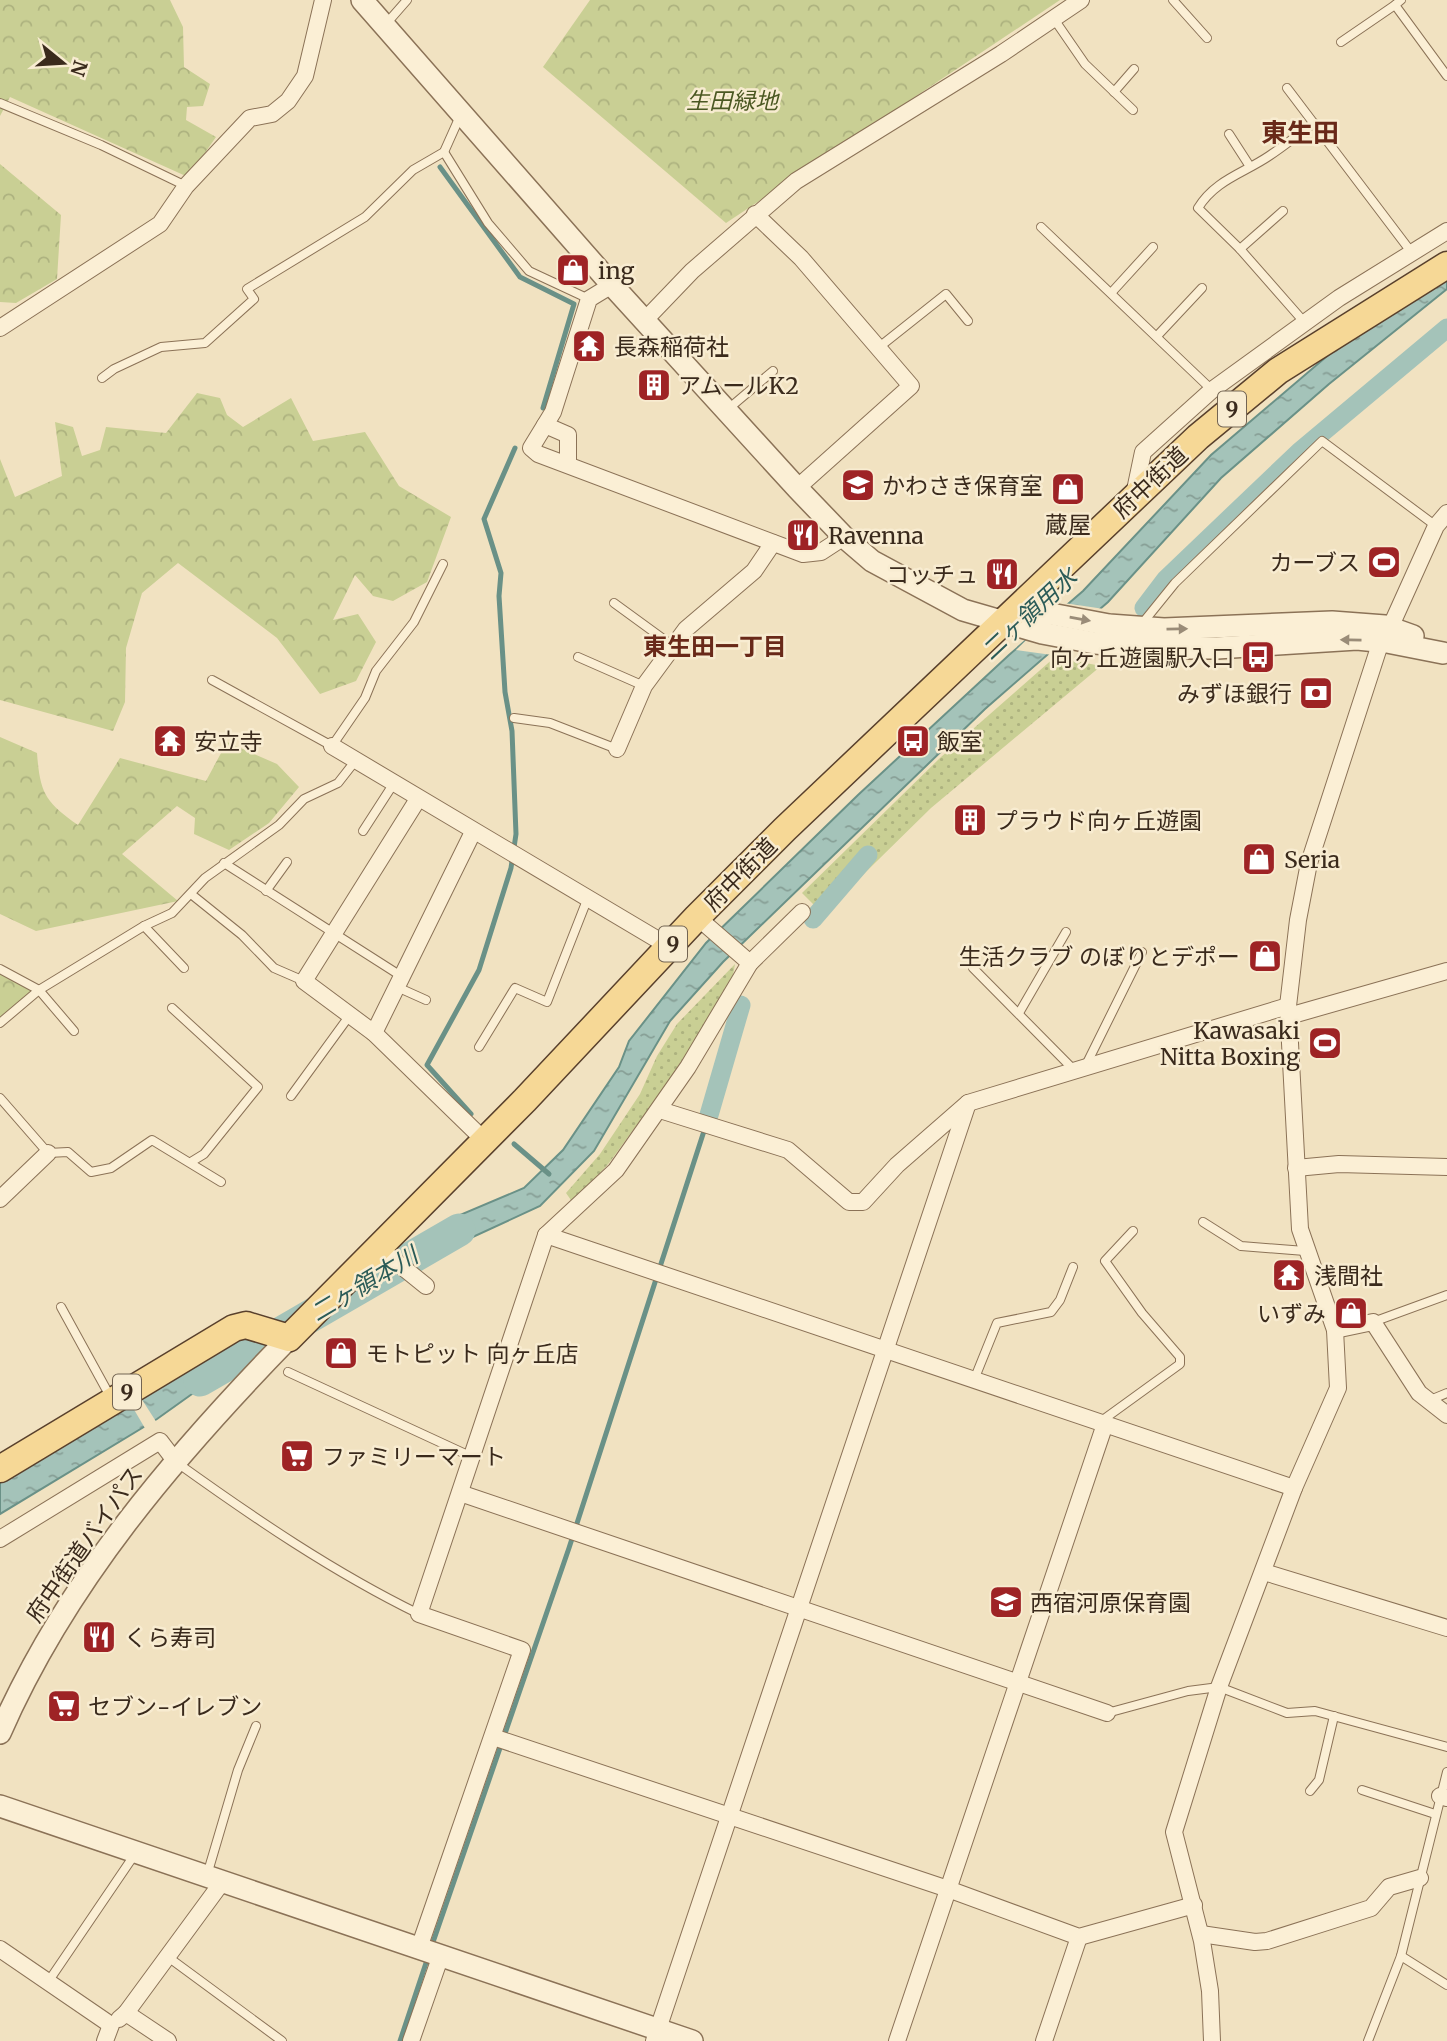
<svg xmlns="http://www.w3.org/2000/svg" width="1447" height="2041" viewBox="0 0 1447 2041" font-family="Merriweather,'Noto Sans JP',serif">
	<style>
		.grass { fill: url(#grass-dots) }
		.forest { fill: url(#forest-crowns) }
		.water { fill: url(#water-ripples); stroke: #6a9187; stroke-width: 2 }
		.pier { fill: #f1e2c1 }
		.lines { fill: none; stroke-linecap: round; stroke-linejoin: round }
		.stream { stroke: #6a9187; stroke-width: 5 }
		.canal { stroke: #a4c3b9; stroke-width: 19 }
		.river { stroke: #a4c3b9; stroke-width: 33 }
		.service-casing { stroke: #8b7257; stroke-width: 10 }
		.minor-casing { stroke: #8b7257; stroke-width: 18 }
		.tertiary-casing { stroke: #8b7257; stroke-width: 24 }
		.primary-casing { stroke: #59402c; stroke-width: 29 }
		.service { stroke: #fbefd5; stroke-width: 8 }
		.minor { stroke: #fbefd5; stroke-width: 16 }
		.tertiary { stroke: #fbefd5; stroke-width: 21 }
		.primary { stroke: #f6d896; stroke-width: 26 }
		.oneway { fill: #9a8c78 }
		.labels { text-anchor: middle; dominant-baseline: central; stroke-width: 5; stroke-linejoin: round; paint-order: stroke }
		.shield { fill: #f8ecd1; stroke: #736452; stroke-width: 2 }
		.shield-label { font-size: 21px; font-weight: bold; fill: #3a2a1c }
		.park-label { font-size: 23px; font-style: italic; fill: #4b5822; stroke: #f8ecd1 }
		.poi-label { font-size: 23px; fill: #3a2a1c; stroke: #f8ecd1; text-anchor: start }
		.street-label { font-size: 23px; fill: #3a2a1c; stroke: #f8ecd1 }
		.water-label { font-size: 24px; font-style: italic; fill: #2b5b57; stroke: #f8ecd1 }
		.neighbourhood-label { font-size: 24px; font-weight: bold; fill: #692919; stroke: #f8ecd1 }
		.quarter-label { font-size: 26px; font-weight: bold; fill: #692919; stroke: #f8ecd1 }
	</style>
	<defs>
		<pattern id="grass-dots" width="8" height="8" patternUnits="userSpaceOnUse" patternTransform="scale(1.75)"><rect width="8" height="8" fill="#c9cf94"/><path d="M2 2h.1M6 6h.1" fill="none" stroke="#adb27f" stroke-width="1.8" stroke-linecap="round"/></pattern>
		<pattern id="forest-crowns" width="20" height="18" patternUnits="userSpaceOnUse" patternTransform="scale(1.75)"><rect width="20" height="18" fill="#c9cf94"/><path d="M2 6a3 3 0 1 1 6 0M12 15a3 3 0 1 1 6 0" fill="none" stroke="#adb27f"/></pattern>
		<pattern id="water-ripples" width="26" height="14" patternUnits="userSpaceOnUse" patternTransform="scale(1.75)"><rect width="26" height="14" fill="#a4c3b9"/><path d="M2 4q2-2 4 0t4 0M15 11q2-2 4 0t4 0" fill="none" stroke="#879f96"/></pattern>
	</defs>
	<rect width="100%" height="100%" fill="#f1e2c1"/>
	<g class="grass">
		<path d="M 1055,657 L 1101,666 L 931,808 L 823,914 L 802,893 L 941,757 Z"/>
		<path d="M 735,964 L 731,987 L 677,1070 L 609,1163 L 573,1203 L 566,1193 L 600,1154 L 640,1094 L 657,1056 L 677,1024 Z"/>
	</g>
	<g class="forest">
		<path d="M 0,0 L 170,0 L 183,27 L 184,67 L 210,84 L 203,106 L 187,107 L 186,120 L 216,137 L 188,177 L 10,97 L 0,116 Z"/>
		<path d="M 590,0 L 1060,0 L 726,223 L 543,67 Z"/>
		<path d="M 0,164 L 61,215 L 57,279 L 16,303 L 0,302 Z"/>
		<path d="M 197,393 L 220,398 L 227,415 L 243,427 L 291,398 L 313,441 L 365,432 L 399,486 L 451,517 L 427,582 L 393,601 L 373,596 L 355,575 L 333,620 L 358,614 L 376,642 L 356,681 L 320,694 L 277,638 L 178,563 L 142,593 L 126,648 L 125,702 L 113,731 L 0,700 L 0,459 L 15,497 L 62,476 L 55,422 L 73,427 L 82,456 L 100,450 L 106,427 L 166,433 Z"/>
		<path d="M 0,737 L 37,753 C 40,793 45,802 78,825 L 120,758 L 206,781 L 227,742 L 277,764 L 299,787 L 269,823 L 229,850 L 194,834 L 195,818 L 177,806 L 122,854 L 178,901 L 36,931 L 0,914 Z"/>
		<path d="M 0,969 L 34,992 L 0,1027 Z"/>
	</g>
	<g class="water">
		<path d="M 1447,254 L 1447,289 L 1329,384 L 1221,478 L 1108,602 L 985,709 L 723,962 L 670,1021 L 594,1151 L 540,1206 L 425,1259 L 415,1246 L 448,1220 L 524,1188 L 563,1150 L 619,1067 L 629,1041 L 706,943 L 858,795 L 1009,655 L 1083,591 L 1211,455 Z"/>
		<path d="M 230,1340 L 241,1359 L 157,1419 L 0,1514 L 0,1482 Z"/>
	</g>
	<g class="pier">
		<path d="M 1064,603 L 1104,609 L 1052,655 L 1016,650 Z"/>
		<path d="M 139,1395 L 157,1423 L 146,1430 L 129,1401 Z"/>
	</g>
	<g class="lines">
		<g class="stream">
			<path d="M 440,167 L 520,277 L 574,304 L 543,408"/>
			<path d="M 471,1114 L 427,1065 L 479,970 L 511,868 L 516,834 L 512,731 L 505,692 L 499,596 L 501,573 L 484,519 L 515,448"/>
			<path d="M 514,1144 L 549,1174"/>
			<path d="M 431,1948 L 569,1548 L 704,1131"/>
			<path d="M 400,2041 L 428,1957"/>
		</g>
		<g class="canal">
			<path d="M 1144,608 L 1166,579 L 1299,452 L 1447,328"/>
			<path d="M 813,919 L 868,855"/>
			<path d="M 709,1115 L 741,1005"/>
		</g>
		<path class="river" d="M 200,1380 L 459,1230"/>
		<g class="service-casing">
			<g id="service">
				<path d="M 1173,0 L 1207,38"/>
				<path d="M 1401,0 L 1395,5 L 1447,76"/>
				<path d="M 1054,19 L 1085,64 L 1133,110"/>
				<path d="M 386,24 L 407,0"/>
				<path d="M 1341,42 L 1395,5"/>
				<path d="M 1287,88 L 1412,253"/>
				<path d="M 1114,92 L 1134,69"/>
				<path d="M 0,103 L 101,145 L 186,186"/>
				<path d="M 1229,134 L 1249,165"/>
				<path d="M 444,152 L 488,223 L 529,271 L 589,299"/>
				<path d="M 1041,227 L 1212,390"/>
				<path d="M 1240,249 L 1283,211"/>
				<path d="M 1112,292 L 1153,247"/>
				<path d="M 1305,323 L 1240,249 L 1198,208 C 1215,180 1244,173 1269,156 C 1284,146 1299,134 1314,123"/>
				<path d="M 1158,335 L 1202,288"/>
				<path d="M 878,348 L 946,294 L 968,321"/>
				<path d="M 102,378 L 114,369 L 161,347 L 205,343 L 254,299 L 247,289 L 365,217 L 413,170 L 444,152 L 461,114"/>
				<path d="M 727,410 L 773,371"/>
				<path d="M 614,603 L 673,646"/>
				<path d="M 1141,625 L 1175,583 L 1322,441 L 1436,526"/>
				<path d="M 578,657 L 644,686"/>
				<path d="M 212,680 L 332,746 L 365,698 L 376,671 L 414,622 L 443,564"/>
				<path d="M 514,718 L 550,723 L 617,749"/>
				<path d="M 363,831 L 394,783"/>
				<path d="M 224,863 L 401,976"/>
				<path d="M 266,891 L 287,862"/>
				<path d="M 191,894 L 242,935 L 274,968 L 304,981"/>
				<path d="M 144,926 L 184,968"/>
				<path d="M 973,968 L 1074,1070"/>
				<path d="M 0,969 L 39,990 L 74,1031"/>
				<path d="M 397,987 L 426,1000"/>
				<path d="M 172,1008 L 258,1087 L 204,1154 L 191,1162"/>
				<path d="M 1019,1013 L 1066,932"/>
				<path d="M 0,1023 L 39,990 L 144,926 L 172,913 L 205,878 L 279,825 L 304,799 L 338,783 L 356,760"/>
				<path d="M 479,1047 L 515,988 L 547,1002 L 587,900"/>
				<path d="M 1086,1065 L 1142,952"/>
				<path d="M 291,1096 L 350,1015"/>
				<path d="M 0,1098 L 48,1153 L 68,1152 L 91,1172 L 111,1168 L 152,1140 L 221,1182"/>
				<path d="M 1203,1222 L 1241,1246 L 1305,1251"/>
				<path d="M 61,1307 L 111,1398"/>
				<path d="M 1373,1322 L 1447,1295"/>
				<path d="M 288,1372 L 472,1457"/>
				<path d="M 974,1380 L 997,1323 L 1051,1312 L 1060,1300 L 1073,1267"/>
				<path d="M 1430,1400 L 1447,1393"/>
				<path d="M 1100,1422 L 1180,1364 L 1180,1357 L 1142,1313 L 1105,1261 L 1133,1231"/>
				<path d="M 176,1462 C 254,1518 333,1572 419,1614"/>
				<path d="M 1107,1713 L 1188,1691 L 1219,1687 L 1287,1713 L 1315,1711 L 1447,1747"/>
				<path d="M 1362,1790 L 1435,1814"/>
				<path d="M 1310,1791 L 1319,1780 L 1334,1716"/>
				<path d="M 207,1875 L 238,1770 L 256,1726"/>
				<path d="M 1401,1956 L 1447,1985"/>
				<path d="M 168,1957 L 282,2041"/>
				<path d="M 48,1982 L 135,1854"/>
				<path d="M 1368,2041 L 1401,1956 L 1447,1772"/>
			</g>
		</g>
		<g class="minor-casing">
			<g id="minor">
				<path d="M 755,214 L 801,258 L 911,386 L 797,488"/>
				<path d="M 612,285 L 589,299 L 553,412 L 531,448 L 538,454 L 803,554 L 821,552 L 844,537"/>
				<path d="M 645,320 L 692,271 L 796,181 L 1001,54 L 1081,0"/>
				<path d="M 0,328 L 160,224 L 186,186 L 250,118 L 272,114 L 288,101 L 305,76 L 323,0"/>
				<path d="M 545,425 L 568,435 L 568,463"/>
				<path d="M 1134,495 L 1143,452 L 1212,390 L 1339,298 L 1447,231"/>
				<path d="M 1390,628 L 1436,526 L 1447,513"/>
				<path d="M 332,746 L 670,947"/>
				<path d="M 617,749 L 644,686 L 686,629 L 754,571 L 773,543"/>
				<path d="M 418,799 L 304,981 L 374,1033 L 484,1140"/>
				<path d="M 697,917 L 750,963"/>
				<path d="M 1289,1016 L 1447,971"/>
				<path d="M 374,1033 L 473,832"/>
				<path d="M 660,1110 L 788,1150 L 849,1202 L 863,1202 L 897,1165 L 968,1103 L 1288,1006"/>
				<path d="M 1296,1168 L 1339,1164 L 1447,1167"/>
				<path d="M 0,1199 L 48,1153"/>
				<path d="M 546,1235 L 1294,1488"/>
				<path d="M 379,1248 L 426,1286"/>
				<path d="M 1335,1330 L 1373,1322 L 1419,1393 L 1447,1415"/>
				<path d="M 460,1493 L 1107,1713"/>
				<path d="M 0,1539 L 160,1441 L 176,1462"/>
				<path d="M 1264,1572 L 1447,1628"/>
				<path d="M 493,1737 L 948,1889 L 1079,1937 L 1194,1905"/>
				<path d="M 1440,1796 L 1447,1798"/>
				<path d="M 1201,1934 L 1255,1942 L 1267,1941 L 1371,1908 L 1389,1887 L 1420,1878"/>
				<path d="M 419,1948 L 522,1650 L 419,1614 L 546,1235 L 616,1170 L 688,1067 L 750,963 L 802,912"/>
				<path d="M 0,1949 L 111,2025 L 105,2041"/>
				<path d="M 126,2013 L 223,1881"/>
				<path d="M 119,2019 L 126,2013 L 168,2041"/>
				<path d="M 411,2041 L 441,1955"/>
				<path d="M 654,2041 L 968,1103"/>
				<path d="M 897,2041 L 1105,1424"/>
				<path d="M 1044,2041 L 1079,1937"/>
				<path d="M 1212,2041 L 1210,1991 L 1202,1941 L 1174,1832 L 1219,1687 L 1294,1488 L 1338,1388 L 1335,1330 L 1300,1229 L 1288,1006 L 1298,920 L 1309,863 L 1381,641"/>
			</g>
		</g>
		<g class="tertiary-casing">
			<g id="tertiary">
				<path d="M 362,0 L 612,285 L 797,488 L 844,537 L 872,561 L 963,610 L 1042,633 L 1095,643 L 1158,648 L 1217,648 L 1357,639 L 1387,642 L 1443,653"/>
				<path d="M 1008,620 L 1051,614 L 1109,625 L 1164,629 L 1332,622 L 1385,626 L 1413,636"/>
				<path d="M 0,1733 C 66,1582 175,1455 289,1338"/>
				<path d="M 0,1806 L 692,2041"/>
			</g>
		</g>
		<g class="primary-casing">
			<path id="primary" d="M 0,1469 L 234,1328 L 246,1325 L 289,1338 L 525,1100 L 697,917 L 785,829 L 1198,437 L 1278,371 L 1447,265"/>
		</g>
		<use href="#service" class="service"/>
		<use href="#minor" class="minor"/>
		<use href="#tertiary" class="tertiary"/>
		<use href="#primary" class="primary"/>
	</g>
	<defs><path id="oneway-solid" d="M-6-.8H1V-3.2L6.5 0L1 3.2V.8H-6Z" transform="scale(1.75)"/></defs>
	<g class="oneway">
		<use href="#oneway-solid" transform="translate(1080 619) rotate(10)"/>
		<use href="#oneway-solid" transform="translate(1177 629) rotate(-1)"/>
		<use href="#oneway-solid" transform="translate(1351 640) rotate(-179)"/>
	</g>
	<defs>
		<g id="shop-square" transform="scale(1.75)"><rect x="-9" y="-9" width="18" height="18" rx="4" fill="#9e2325" stroke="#f8ecd1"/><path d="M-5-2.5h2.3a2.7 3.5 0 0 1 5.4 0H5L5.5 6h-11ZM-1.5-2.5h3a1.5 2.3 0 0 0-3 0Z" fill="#fff"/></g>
		<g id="temple-square" transform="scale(1.75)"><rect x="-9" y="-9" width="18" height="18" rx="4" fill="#9e2325" stroke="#f8ecd1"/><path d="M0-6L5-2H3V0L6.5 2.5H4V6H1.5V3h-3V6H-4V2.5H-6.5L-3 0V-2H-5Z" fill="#fff"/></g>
		<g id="building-square" transform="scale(1.75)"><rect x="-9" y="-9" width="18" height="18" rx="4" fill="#9e2325" stroke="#f8ecd1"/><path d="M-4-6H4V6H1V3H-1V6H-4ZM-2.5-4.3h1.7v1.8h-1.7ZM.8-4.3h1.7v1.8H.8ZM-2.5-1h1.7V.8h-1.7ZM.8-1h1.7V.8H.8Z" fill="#fff"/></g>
		<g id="school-square" transform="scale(1.75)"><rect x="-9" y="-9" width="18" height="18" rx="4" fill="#9e2325" stroke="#f8ecd1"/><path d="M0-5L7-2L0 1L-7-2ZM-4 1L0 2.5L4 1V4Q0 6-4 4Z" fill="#fff"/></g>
		<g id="restaurant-square" transform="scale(1.75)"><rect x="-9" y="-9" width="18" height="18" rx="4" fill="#9e2325" stroke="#f8ecd1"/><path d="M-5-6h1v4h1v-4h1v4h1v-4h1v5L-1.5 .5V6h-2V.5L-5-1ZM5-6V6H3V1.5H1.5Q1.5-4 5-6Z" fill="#fff"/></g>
		<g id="stadium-square" transform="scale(1.75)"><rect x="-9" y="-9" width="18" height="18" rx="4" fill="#9e2325" stroke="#f8ecd1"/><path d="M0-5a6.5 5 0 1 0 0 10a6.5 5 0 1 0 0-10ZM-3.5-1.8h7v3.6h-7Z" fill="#fff"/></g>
		<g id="bus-square" transform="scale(1.75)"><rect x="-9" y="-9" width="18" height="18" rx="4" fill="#9e2325" stroke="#f8ecd1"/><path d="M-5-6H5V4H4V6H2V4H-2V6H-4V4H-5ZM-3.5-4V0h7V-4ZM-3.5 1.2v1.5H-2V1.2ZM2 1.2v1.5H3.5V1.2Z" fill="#fff"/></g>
		<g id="bank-square" transform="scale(1.75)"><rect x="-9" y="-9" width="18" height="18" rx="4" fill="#9e2325" stroke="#f8ecd1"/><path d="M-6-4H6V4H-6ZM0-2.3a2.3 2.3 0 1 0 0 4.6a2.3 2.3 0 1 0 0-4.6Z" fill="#fff"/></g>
		<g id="supermarket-square" transform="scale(1.75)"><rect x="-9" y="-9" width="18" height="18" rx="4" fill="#9e2325" stroke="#f8ecd1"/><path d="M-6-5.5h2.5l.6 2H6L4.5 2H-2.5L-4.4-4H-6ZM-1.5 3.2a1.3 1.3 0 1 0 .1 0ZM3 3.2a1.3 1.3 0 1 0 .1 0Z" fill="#fff"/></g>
	</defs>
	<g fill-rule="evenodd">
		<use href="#shop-square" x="573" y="270"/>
		<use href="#temple-square" x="589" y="346"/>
		<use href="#building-square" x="654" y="385"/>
		<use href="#school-square" x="858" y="485"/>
		<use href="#shop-square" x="1068" y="489"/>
		<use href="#restaurant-square" x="803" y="535"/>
		<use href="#stadium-square" x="1384" y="562"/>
		<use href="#restaurant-square" x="1002" y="574"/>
		<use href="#bus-square" x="1258" y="657"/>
		<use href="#bank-square" x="1316" y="693"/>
		<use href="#temple-square" x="170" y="741"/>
		<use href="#bus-square" x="913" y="741"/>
		<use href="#building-square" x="970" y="820"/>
		<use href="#shop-square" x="1259" y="859"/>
		<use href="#shop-square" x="1265" y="956"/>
		<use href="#stadium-square" x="1325" y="1043"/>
		<use href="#temple-square" x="1289" y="1275"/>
		<use href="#shop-square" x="1351" y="1313"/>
		<use href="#shop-square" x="341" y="1353"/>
		<use href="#supermarket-square" x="297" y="1456"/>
		<use href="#school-square" x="1006" y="1602"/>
		<use href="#restaurant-square" x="99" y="1637"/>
		<use href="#supermarket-square" x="64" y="1706"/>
	</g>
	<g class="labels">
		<g class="shield">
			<rect x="1218" y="391.5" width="28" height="35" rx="5"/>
			<rect x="659" y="926.5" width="28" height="35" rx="5"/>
			<rect x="113" y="1374.5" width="28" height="35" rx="5"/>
		</g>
		<g class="shield-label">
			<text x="1232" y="409">9</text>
			<text x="673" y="944">9</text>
			<text x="127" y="1392">9</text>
		</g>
		<g class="park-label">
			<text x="732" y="100">生田緑地</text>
		</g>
		<g class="poi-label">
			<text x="598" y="270">ing</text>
			<text x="614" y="346">長森稲荷社</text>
			<text x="678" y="385">アムールK2</text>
			<text x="882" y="485">かわさき保育室</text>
			<text x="1068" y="524" text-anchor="middle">蔵屋</text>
			<text x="828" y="535">Ravenna</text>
			<text x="1360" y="562" text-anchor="end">カーブス</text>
			<text x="978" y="574" text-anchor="end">コッチュ</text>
			<text x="1234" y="657" text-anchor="end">向ヶ丘遊園駅入口</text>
			<text x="1292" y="693" text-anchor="end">みずほ銀行</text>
			<text x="194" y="741">安立寺</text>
			<text x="937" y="741">飯室</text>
			<text x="995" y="820">プラウド向ヶ丘遊園</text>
			<text x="1284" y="859">Seria</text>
			<text x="1240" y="956" text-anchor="end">生活クラブ のぼりとデポー</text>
			<text x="1300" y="1030" text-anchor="end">Kawasaki<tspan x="1300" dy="26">Nitta Boxing</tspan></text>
			<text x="1314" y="1275">浅間社</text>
			<text x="1326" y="1313" text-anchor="end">いずみ</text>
			<text x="366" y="1353">モトピット 向ヶ丘店</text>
			<text x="322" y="1456">ファミリーマート</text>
			<text x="1030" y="1602">西宿河原保育園</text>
			<text x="124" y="1637">くら寿司</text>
			<text x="88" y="1706">セブン-イレブン</text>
		</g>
		<g class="street-label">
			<text transform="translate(1150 482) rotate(-43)">府中街道</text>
			<text transform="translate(740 874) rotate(-45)">府中街道</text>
			<text transform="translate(84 1544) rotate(-55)">府中街道バイパス</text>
		</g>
		<g class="water-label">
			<text transform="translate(1029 614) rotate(-43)">二ヶ領用水</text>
			<text transform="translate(364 1284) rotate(-31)">二ヶ領本川</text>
		</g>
		<g class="neighbourhood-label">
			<text x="715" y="646">東生田一丁目</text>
		</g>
		<g class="quarter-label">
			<text x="1300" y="132">東生田</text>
		</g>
	</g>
	<g transform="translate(63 63) rotate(108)" stroke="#f8ecd1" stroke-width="5" paint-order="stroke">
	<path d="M0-5L12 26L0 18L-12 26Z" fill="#3a2a1c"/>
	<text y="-10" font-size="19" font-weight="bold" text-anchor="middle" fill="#3a2a1c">N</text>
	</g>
</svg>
